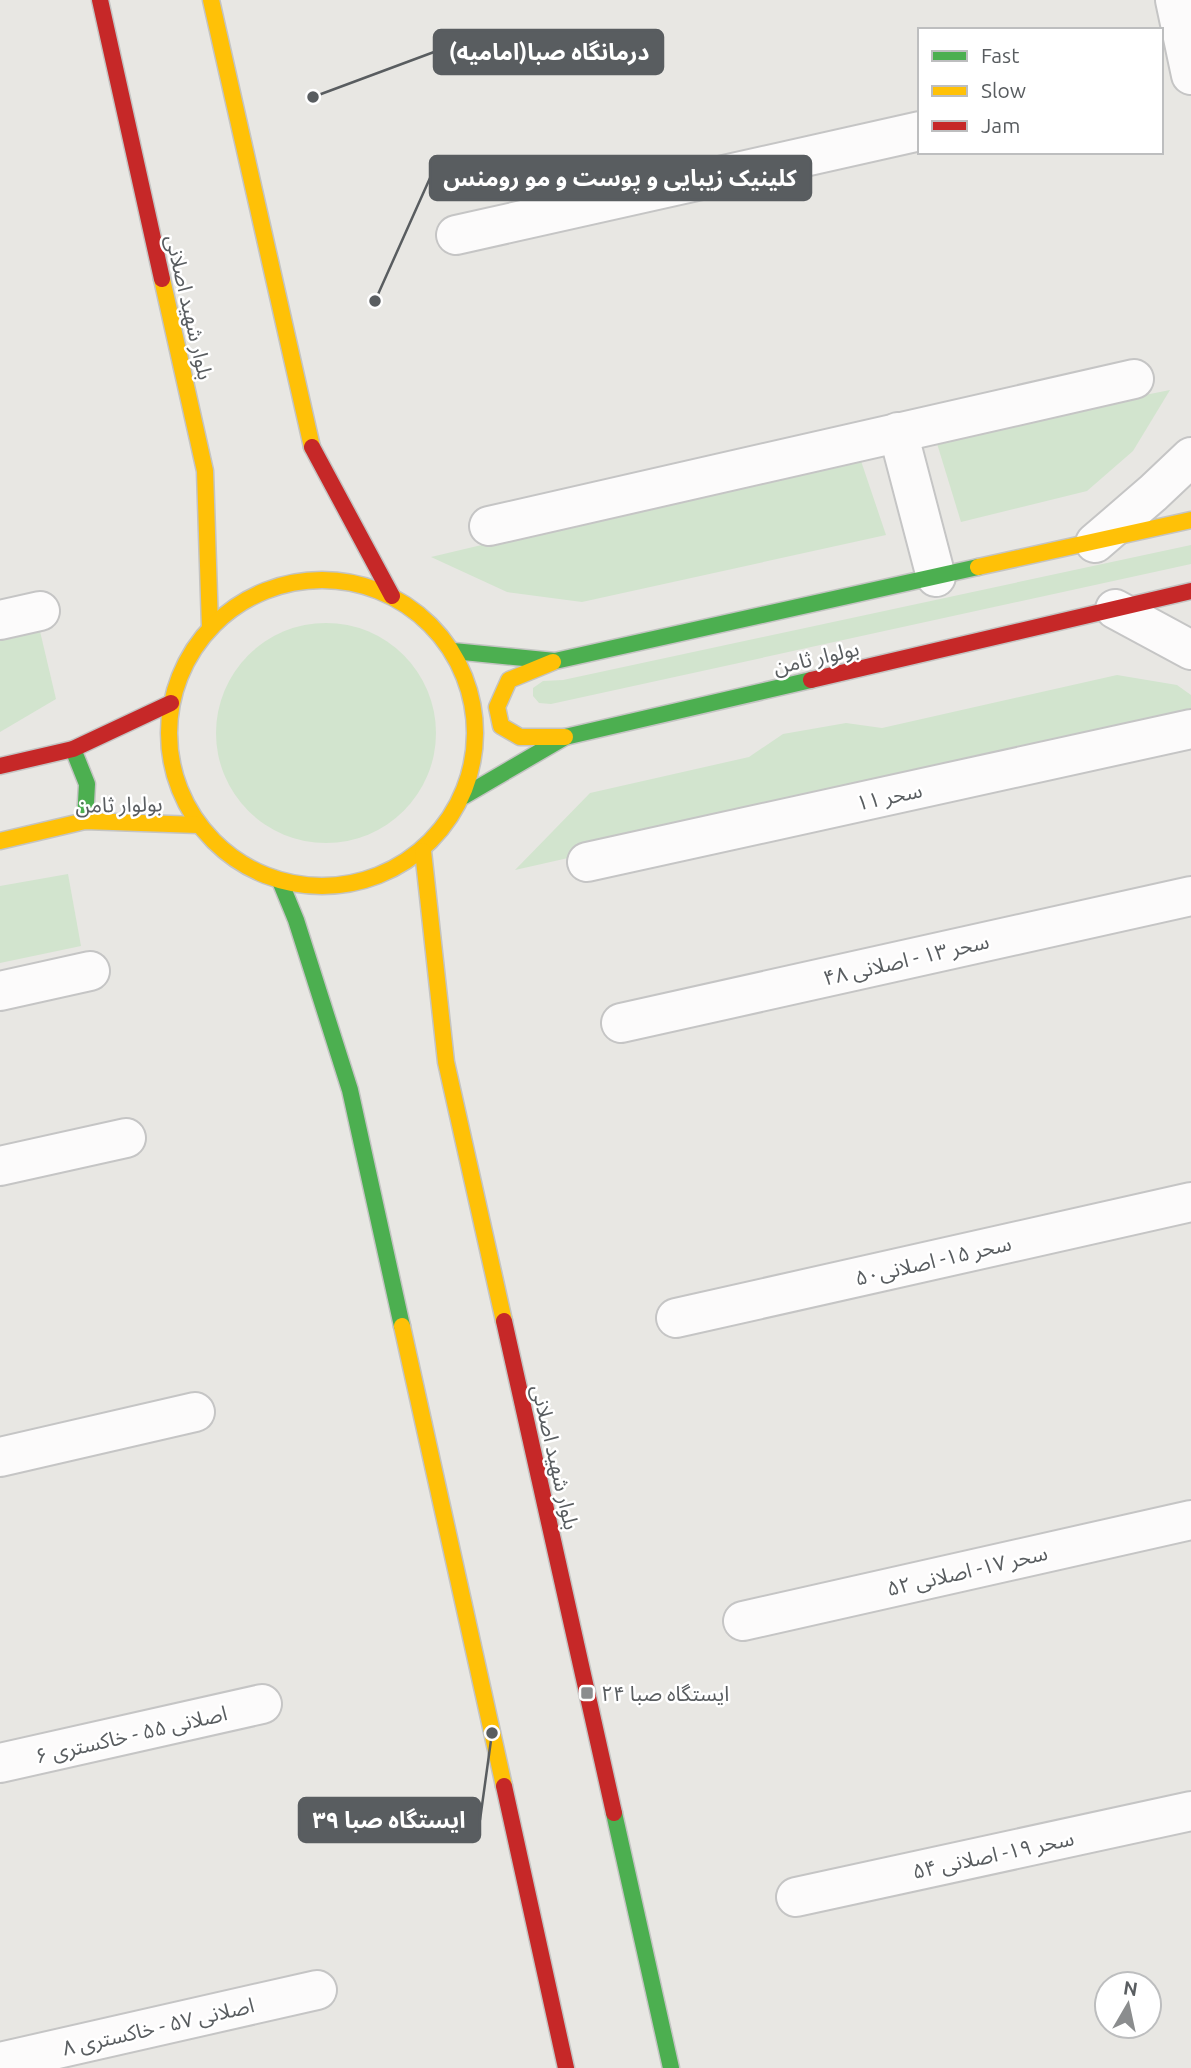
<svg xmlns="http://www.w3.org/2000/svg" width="1191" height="2068" viewBox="0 0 1191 2068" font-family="Ubuntu,'Noto Sans Arabic',sans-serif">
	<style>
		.green { fill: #d2e4ce }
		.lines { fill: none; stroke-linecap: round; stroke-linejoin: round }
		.street-casing { stroke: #c5c5c5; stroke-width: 42 }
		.fast-casing { stroke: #c4c4c3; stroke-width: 19 }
		.slow-casing { stroke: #c4c4c3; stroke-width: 19 }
		.jam-casing { stroke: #c4c4c3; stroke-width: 19 }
		.street { stroke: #fcfbfb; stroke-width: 38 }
		.fast { stroke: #4caf50; stroke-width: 16 }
		.slow { stroke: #ffc107; stroke-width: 16 }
		.jam { stroke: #c62828; stroke-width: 16 }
		.poi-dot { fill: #8b8d8e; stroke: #fff; stroke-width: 2.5 }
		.labels { text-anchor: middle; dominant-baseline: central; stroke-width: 5; stroke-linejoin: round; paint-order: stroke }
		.street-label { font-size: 21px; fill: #595d60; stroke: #fff }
		.poi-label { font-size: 21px; fill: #595d60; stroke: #fff; text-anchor: start }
		.leader { fill: none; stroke: #595d60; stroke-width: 2.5 }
		.callout-dot { fill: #595d60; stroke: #fff; stroke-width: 2.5 }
		.callout { fill: #595d60; stroke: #595d60; stroke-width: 2.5 }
		.callout-label { font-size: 23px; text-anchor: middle; font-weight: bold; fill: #fff }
	</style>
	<rect width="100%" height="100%" fill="#e8e7e3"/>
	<g class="green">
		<path d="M 1170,390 L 1133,451 L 1087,491 L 961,522 L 935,437 Z"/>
		<path d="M 859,455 L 886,535 L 582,602 L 507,592 L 431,557 Z"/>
		<path d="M 1191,545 L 1191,564 L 551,704 L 539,703 L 533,696 L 533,688 L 543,681 L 563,680 Z"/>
		<circle cx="326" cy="733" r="110"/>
		<path d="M 39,627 L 56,699 L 0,732 L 0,636 Z"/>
		<path d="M 1117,675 L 1177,685 L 1191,695 L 1191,717 L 515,870 L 590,793 L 749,757 L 783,734 L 846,723 L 882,728 Z"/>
		<path d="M 68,874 L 81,946 L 0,963 L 0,886 Z"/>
	</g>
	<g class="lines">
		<g class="street-casing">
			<g id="street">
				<path d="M 1175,0 L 1191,75"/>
				<path d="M 456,235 L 920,131"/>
				<path d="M 898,432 L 936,577"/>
				<path d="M 489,526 L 1134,379"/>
				<path d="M 1095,543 L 1153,493 L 1191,457"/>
				<path d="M 1115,609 L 1191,650"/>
				<path d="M 0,620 L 40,611"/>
				<path d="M 587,862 L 1191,729"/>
				<path d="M 0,991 L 90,971"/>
				<path d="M 621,1023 L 1191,896"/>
				<path d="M 0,1166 L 126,1138"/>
				<path d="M 676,1318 L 1191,1202"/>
				<path d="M 0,1457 L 195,1412"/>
				<path d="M 743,1621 L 1191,1520"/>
				<path d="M 0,1763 L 262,1704"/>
				<path d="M 796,1897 L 1191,1811"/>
				<path d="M 0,2062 L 317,1990"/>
			</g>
		</g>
		<g class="fast-casing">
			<g id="fast">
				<path d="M 453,651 L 555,661 L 978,567"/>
				<path d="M 73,749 L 87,784 L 85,821"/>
				<path d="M 464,796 L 565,737 L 811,680"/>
				<path d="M 280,881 L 296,920 L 350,1090 L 402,1326"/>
				<path d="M 614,1813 L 671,2068"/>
			</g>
		</g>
		<g class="slow-casing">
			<g id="slow">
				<path d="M 211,0 L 312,447"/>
				<path d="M 162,279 L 205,471 L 210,627"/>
				<path d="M 978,567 L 1191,520"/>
				<circle cx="322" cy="733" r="153"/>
				<path d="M 553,662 L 509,680 L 497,707 L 501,726 L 520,737 L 565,737"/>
				<path d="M 0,841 L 85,821 L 198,825"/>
				<path d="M 423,851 L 446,1062 L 504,1321"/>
				<path d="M 402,1326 L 504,1786"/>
			</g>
		</g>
		<g class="jam-casing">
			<g id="jam">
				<path d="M 100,0 L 162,279"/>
				<path d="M 312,447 L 392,596"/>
				<path d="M 811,680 L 1191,591"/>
				<path d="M 0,766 L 73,749 L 171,703"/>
				<path d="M 504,1321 L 614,1813"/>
				<path d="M 504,1786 L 566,2068"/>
			</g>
		</g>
		<use href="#street" class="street"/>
		<use href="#fast" class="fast"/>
		<use href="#slow" class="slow"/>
		<use href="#jam" class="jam"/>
	</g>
	<rect class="poi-dot" x="580" y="1686" width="14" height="14" rx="3.5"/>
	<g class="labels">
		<g class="street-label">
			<text transform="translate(190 307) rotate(77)">بلوار شهید اصلانی</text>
			<text transform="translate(816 657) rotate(-13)">بولوار ثامن</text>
			<text transform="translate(889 796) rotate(-12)">سحر ۱۱</text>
			<text transform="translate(119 804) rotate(-1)">بولوار ثامن</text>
			<text transform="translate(906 959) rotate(-13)">سحر ۱۳ - اصلانی ۴۸</text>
			<text transform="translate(933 1260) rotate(-13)">سحر ۱۵- اصلانی۵۰</text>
			<text transform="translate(556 1457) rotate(77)">بلوار شهید اصلانی</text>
			<text transform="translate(967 1570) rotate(-13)">سحر ۱۷- اصلانی ۵۲</text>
			<text transform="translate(131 1734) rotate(-13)">اصلانی ۵۵ - خاکستری ۶</text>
			<text transform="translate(993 1854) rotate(-12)">سحر ۱۹- اصلانی ۵۴</text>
			<text transform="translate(158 2026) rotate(-13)">اصلانی ۵۷ - خاکستری ۸</text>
		</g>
		<g class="poi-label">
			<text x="601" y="1693">ایستگاه صبا ۲۴</text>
		</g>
	</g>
	<path class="leader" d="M313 97L434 52M375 301L430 178M492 1733L480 1820"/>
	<g class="callout-dot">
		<circle cx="313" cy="97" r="7"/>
		<circle cx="375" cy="301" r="7"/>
		<circle cx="492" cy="1733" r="7"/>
	</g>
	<g class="callout">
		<rect x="434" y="30" width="229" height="44" rx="7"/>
		<rect x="430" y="156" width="381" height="44" rx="7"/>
		<rect x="299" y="1798" width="181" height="44" rx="7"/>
	</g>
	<g class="callout-label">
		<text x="549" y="60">درمانگاه صبا(امامیه)</text>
		<text x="620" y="186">کلینیک زیبایی و پوست و مو رومنس</text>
		<text x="389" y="1828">ایستگاه صبا ۳۹</text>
	</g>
	<rect x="918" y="28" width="245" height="126" fill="#ffffff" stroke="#bdbebf" stroke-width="2"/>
	<rect x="932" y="51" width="35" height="10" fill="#4caf50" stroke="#bdbebf" stroke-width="2"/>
	<text x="981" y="63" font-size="21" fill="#595d60">Fast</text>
	<rect x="932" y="86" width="35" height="10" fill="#ffc107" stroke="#bdbebf" stroke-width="2"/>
	<text x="981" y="98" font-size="21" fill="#595d60">Slow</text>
	<rect x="932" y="121" width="35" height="10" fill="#c62828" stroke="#bdbebf" stroke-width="2"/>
	<text x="981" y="133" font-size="21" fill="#595d60">Jam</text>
	<g transform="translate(1128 2005) rotate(9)"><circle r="33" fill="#ffffff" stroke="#bdbebf" stroke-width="2"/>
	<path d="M0-5L12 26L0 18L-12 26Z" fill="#8b8d8e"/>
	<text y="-10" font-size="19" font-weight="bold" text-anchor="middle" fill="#595d60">N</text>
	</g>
</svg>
